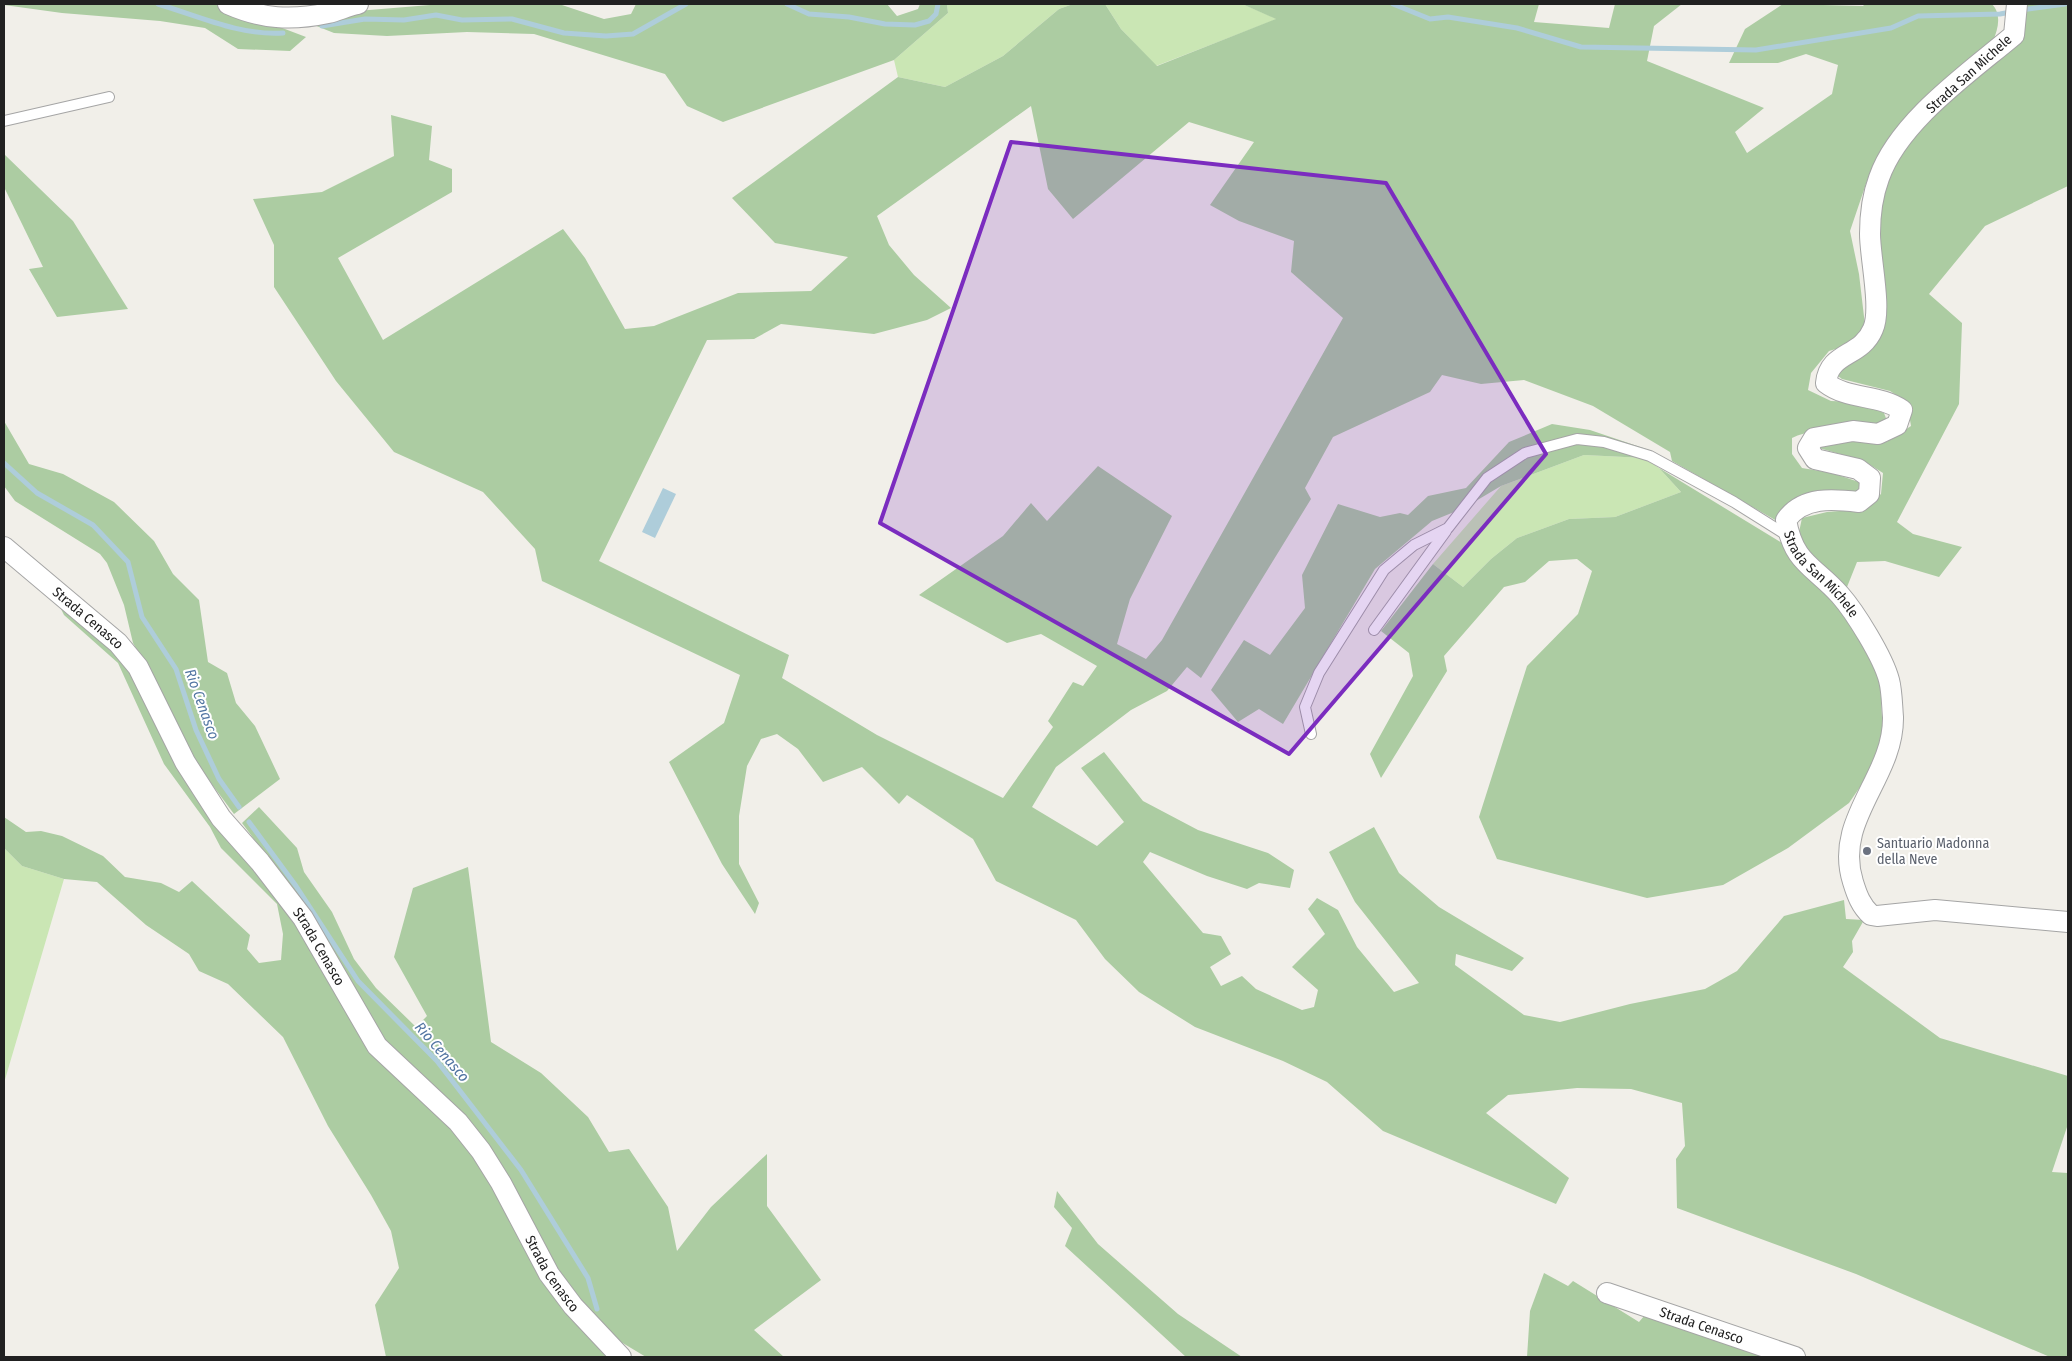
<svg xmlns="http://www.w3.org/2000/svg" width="2072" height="1361" viewBox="0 0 2072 1361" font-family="'Fira Sans Condensed',sans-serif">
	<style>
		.grass { fill: #cae6b4 }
		.forest { fill: #accca2; fill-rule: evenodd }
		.water { fill: #aecdda }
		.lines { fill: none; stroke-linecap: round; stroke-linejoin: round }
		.stream { stroke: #aecdda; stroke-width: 5 }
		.lane-casing { stroke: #a5a5a5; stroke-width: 12 }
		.street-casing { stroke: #a5a5a5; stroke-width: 22 }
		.lane { stroke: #fff; stroke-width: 10 }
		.street { stroke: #fff; stroke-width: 20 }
		.marked { fill: #7b2cbf; fill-opacity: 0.2; stroke: #7b2cbf; stroke-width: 4; stroke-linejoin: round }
		.worship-dot { fill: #6b7280; stroke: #fff; stroke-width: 2 }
		.labels { text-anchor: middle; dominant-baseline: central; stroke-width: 4; stroke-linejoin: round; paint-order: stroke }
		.street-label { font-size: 14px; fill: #212121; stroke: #fff }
		.worship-label { font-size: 14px; fill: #5b616d; stroke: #fff; text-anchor: start }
		.water-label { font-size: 15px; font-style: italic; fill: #5275a2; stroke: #fff }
	</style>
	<rect width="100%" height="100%" fill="#f1efe9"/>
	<g class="grass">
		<path d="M 947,4 L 1073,4 L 1059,9 L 1003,56 L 945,87 L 898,77 L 894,60 L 948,13 Z"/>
		<path d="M 1105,4 L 1242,4 L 1277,19 L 1156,66 L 1121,29 Z"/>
		<path d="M 1584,455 L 1645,458 L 1659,468 L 1681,492 L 1615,517 L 1569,519 L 1517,538 L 1491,559 L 1463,587 L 1433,564 L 1501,486 Z"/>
		<path d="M 4,848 L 22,866 L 64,879 L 4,1083 Z"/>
	</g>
	<g class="forest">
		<path d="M 219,4 L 306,37 L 290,51 L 238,49 L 205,28 L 160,21 L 62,13 L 4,5 Z"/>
		<path d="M 442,4 L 559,4 L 604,19 L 631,14 L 636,4 L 887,4 L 897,16 L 918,9 L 920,4 L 947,4 L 948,13 L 894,60 L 723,122 L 687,106 L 665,74 L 534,34 L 467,32 L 387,36 L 334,33 L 314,25 L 357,11 Z"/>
		<path d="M 1073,4 L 1105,4 L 1121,29 L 1157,66 L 1276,19 L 1242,4 L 1539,4 L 1534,22 L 1609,28 L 1615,4 L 1682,4 L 1654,26 L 1647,61 L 1764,108 L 1735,132 L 1747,153 L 1832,94 L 1838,65 L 1806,54 L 1778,63 L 1729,63 L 1745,29 L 1783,4 L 1863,6 L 1865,4 L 1992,4 C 2002,15 1998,29 1993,41 L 1892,134 L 1869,175 L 1850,231 L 1859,274 L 1865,325 L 1849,345 L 1829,351 L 1811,373 L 1808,390 L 1831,401 L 1858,402 L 1884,413 L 1887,421 C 1856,431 1822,424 1792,438 L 1792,454 L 1802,468 L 1832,473 L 1859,482 L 1861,491 L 1777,521 L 1672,461 L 1670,452 L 1593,406 L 1524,380 L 1481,384 L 1442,375 L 1430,392 L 1333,437 L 1305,488 L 1311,499 L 1201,678 L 1187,667 L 1167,691 L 1131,710 L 1056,767 L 1032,807 L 1097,846 L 1124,822 L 1081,768 L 1104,752 L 1143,801 L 1198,830 L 1268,853 L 1294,870 L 1290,888 L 1259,883 L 1247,889 L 1207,876 L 1150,852 L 1143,862 L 1203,933 L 1221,936 L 1231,954 L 1210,967 L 1221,986 L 1242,976 L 1256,989 L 1302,1010 L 1314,1007 L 1318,990 L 1292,967 L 1325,934 L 1308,909 L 1317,898 L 1338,910 L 1357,947 L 1394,992 L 1419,983 L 1355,902 L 1329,852 L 1374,827 L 1399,873 L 1439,907 L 1524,958 L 1512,971 L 1456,954 L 1455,965 L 1524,1015 L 1560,1022 L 1630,1004 L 1705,989 L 1737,971 L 1784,916 L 1844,900 L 1846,919 L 1864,920 L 1852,941 L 1853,952 L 1843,967 L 1940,1038 L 2068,1076 L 2068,1124 L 2052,1172 L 2068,1173 L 2068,1357 L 2050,1357 L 1856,1274 L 1677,1208 L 1676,1159 L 1685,1146 L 1682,1103 L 1631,1089 L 1577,1088 L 1508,1095 L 1486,1113 L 1569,1178 L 1556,1204 L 1383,1131 L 1327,1082 L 1283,1061 L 1195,1027 L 1139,992 L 1105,959 L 1076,920 L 996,881 L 973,839 L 907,795 L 899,804 L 862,767 L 823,782 L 798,749 L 777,734 L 761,739 L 747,766 L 739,816 L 739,864 L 759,903 L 755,914 L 722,864 L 669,762 L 724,723 L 740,675 L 542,581 L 535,549 L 483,492 L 394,452 L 336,381 L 274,287 L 274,245 L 253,199 L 322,192 L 394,156 L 391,115 L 432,126 L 429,160 L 452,169 L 452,192 L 338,258 L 383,340 L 563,229 L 585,258 L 625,329 L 654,326 L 738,293 L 811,291 L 848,257 L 775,243 L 732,198 L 898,77 L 945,87 L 1003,56 L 1059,9 ZM 1031,106 L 1048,189 L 1073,219 L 1189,122 L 1254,142 L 1210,205 L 1239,221 L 1294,241 L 1291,272 L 1343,318 L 1162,640 L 1146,659 L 1117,644 L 1130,599 L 1172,516 L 1098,466 L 1047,521 L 1031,503 L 1003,536 L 919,595 L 1007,643 L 1041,634 L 1097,666 L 1083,686 L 1073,682 L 1048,721 L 1053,727 L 1003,798 L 877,735 L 782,678 L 789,655 L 599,561 L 707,340 L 754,339 L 781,324 L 874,334 L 927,320 L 951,308 L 914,275 L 889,245 L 877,216 Z"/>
		<path d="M 2011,4 L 2068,4 L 2068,186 L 1985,226 L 1929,294 L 1962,323 L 1959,404 L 1897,522 L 1913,534 L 1962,547 L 1939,577 L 1885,561 L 1857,562 L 1845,592 L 1805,552 L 1798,537 L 1802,518 L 1827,512 L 1863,509 L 1881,494 L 1883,473 L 1864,461 L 1819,448 L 1821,443 L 1851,439 L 1886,442 L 1911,426 L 1907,402 L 1890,391 L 1842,379 L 1834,373 L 1861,355 L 1886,181 L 1898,152 L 1922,125 L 2004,49 Z"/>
		<path d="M 4,154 L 73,221 L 128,309 L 57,317 L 29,269 L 43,267 L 4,187 Z"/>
		<path d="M 4,421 L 29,464 L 63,474 L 114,502 L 154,541 L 173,574 L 199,600 L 208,662 L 227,673 L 236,703 L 255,726 L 280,779 L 234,814 L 193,759 L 161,692 L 133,643 L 124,605 L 107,563 L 100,554 L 15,501 L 4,486 Z"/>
		<path d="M 1552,424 L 1590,430 L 1652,451 L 1645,458 L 1584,455 L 1501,486 L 1464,508 L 1432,521 L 1375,569 L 1283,724 L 1259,709 L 1238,722 L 1211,690 L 1244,640 L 1270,655 L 1305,608 L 1302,575 L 1338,504 L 1380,517 L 1400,513 L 1408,515 L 1428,496 L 1466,488 L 1509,442 Z"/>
		<path d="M 1659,468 L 1782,543 L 1834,599 L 1861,639 L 1880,678 L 1883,738 L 1871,771 L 1849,803 L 1788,848 L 1723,885 L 1647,898 L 1497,859 L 1479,817 L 1527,666 L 1578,614 L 1592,571 L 1577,559 L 1549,561 L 1525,582 L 1504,587 L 1444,656 L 1447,671 L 1381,778 L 1370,754 L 1413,676 L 1409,653 L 1381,631 L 1433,564 L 1463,587 L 1491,559 L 1517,538 L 1569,519 L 1615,517 L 1681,492 Z"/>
		<path d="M 56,599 L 118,648 L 299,921 L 371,1048 L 455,1127 L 612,1357 L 386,1357 L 375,1305 L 399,1268 L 391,1231 L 371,1195 L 328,1126 L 283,1037 L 228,984 L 199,971 L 189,954 L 146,925 L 97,882 L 64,879 L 22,866 L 4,848 L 4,817 L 26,832 L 41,831 L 62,836 L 103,856 L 125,877 L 161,883 L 179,892 L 192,881 L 250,935 L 247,949 L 259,963 L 281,960 L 283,934 L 277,904 L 221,848 L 210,827 L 164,764 L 118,663 L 64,615 Z"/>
		<path d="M 259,807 L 297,848 L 304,872 L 332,912 L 354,959 L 376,988 L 416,1027 L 427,1016 L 394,957 L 413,888 L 468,867 L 491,1042 L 541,1073 L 588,1117 L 609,1152 L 629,1149 L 668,1207 L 677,1251 L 711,1207 L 767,1154 L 767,1206 L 821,1280 L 754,1330 L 784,1357 L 646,1357 L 621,1342 L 585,1308 L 557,1271 L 512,1183 L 382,1043 L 308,911 L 242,823 Z"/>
		<path d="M 1057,1191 L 1098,1244 L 1178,1314 L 1242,1357 L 1186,1357 L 1065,1246 L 1072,1228 L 1054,1207 Z"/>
		<path d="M 1544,1273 L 1568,1286 L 1573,1281 L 1639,1322 L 1645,1315 L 1772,1357 L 1527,1357 L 1530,1311 Z"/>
	</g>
	<path class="water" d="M 663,488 L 676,494 L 655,538 L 642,532 Z"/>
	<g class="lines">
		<g class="stream">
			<path d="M 158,4 C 198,16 241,36 283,33"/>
			<path d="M 787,4 L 809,14 L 849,17 L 885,24 L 915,25 L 929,21 L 936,14 L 938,4"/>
			<path d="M 1393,4 L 1430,19 L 1448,17 L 1517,28 L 1581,47 L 1756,50 L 1891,28 L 1918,16 L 2000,14 L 2011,12"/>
			<path d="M 2021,10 L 2065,4"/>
			<path d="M 322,26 L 365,19 L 404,20 L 436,15 L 462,20 L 512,19 L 564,33 L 606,36 L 633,34 L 686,4"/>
			<path d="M 4,463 L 37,493 L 93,525 L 128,562 L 142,617 L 176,669 L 196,730 L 219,779 L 239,807"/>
			<path d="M 249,822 L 296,886 L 358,981 L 437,1061 L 521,1170 L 588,1278 L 597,1309"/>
		</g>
		<g class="lane-casing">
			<g id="lane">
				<path d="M 4,121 L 109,97"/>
				<path d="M 1374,630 L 1446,531"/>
				<path d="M 1311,734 L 1305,707 L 1319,673 L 1384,570 L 1414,545 L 1448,528 L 1487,478 L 1525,453 L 1577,439 L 1604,442 L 1650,456 L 1734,502 L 1788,536"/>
			</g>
		</g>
		<g class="street-casing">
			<g id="street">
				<path d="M 228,4 C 262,19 291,21 328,13 C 338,11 347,6 358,4"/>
				<path id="s1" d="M 2017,4 L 2014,35 C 1969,73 1899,121 1879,178 C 1873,194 1870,216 1870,234 C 1870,258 1882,309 1873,329 C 1861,358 1829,351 1826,383 C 1848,400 1879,394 1902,410 L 1897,425 L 1878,434 L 1853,431 L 1814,438 L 1808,448 L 1815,459 L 1858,469 L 1870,478 L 1869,494 L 1859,502 C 1833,499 1803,496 1786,520 C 1794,564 1813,565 1840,595 C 1855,612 1883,657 1889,680 C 1892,691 1892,706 1893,717 C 1894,778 1833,819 1853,882 C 1857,895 1861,906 1871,915 L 1877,916 L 1935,910 L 2068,922"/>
				<path id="s2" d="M 4,547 L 118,643 L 138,667 L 185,762 L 221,818 L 260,862 L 303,918 L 377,1046 L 458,1122 L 481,1151 L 501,1183 L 549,1274 L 573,1306 L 621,1357"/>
				<path id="s3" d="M 1607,1293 L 1795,1357"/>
			</g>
		</g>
		<use href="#lane" class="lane"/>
		<use href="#street" class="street"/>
	</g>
	<path class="marked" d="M 1011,142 L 1386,183 L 1546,454 L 1289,754 L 880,523 Z"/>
	<circle class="worship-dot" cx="1867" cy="851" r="5"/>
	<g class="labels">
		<g class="street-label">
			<text transform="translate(1969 74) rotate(-42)">Strada San Michele</text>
			<text stroke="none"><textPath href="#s1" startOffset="898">Strada San Michele</textPath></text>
			<text stroke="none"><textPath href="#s2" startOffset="110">Strada Cenasco</textPath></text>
			<text stroke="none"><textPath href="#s2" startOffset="515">Strada Cenasco</textPath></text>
			<text stroke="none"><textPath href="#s2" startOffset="920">Strada Cenasco</textPath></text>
			<text stroke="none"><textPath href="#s3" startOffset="100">Strada Cenasco</textPath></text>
		</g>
		<g class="worship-label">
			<text x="1877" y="843">Santuario Madonna<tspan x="1877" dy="16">della Neve</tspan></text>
		</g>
		<g class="water-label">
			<text transform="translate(202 704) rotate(70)">Rio Cenasco</text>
			<text transform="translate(442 1052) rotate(49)">Rio Cenasco</text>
		</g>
	</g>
	<rect width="2072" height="1361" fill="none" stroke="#212121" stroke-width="10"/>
</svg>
